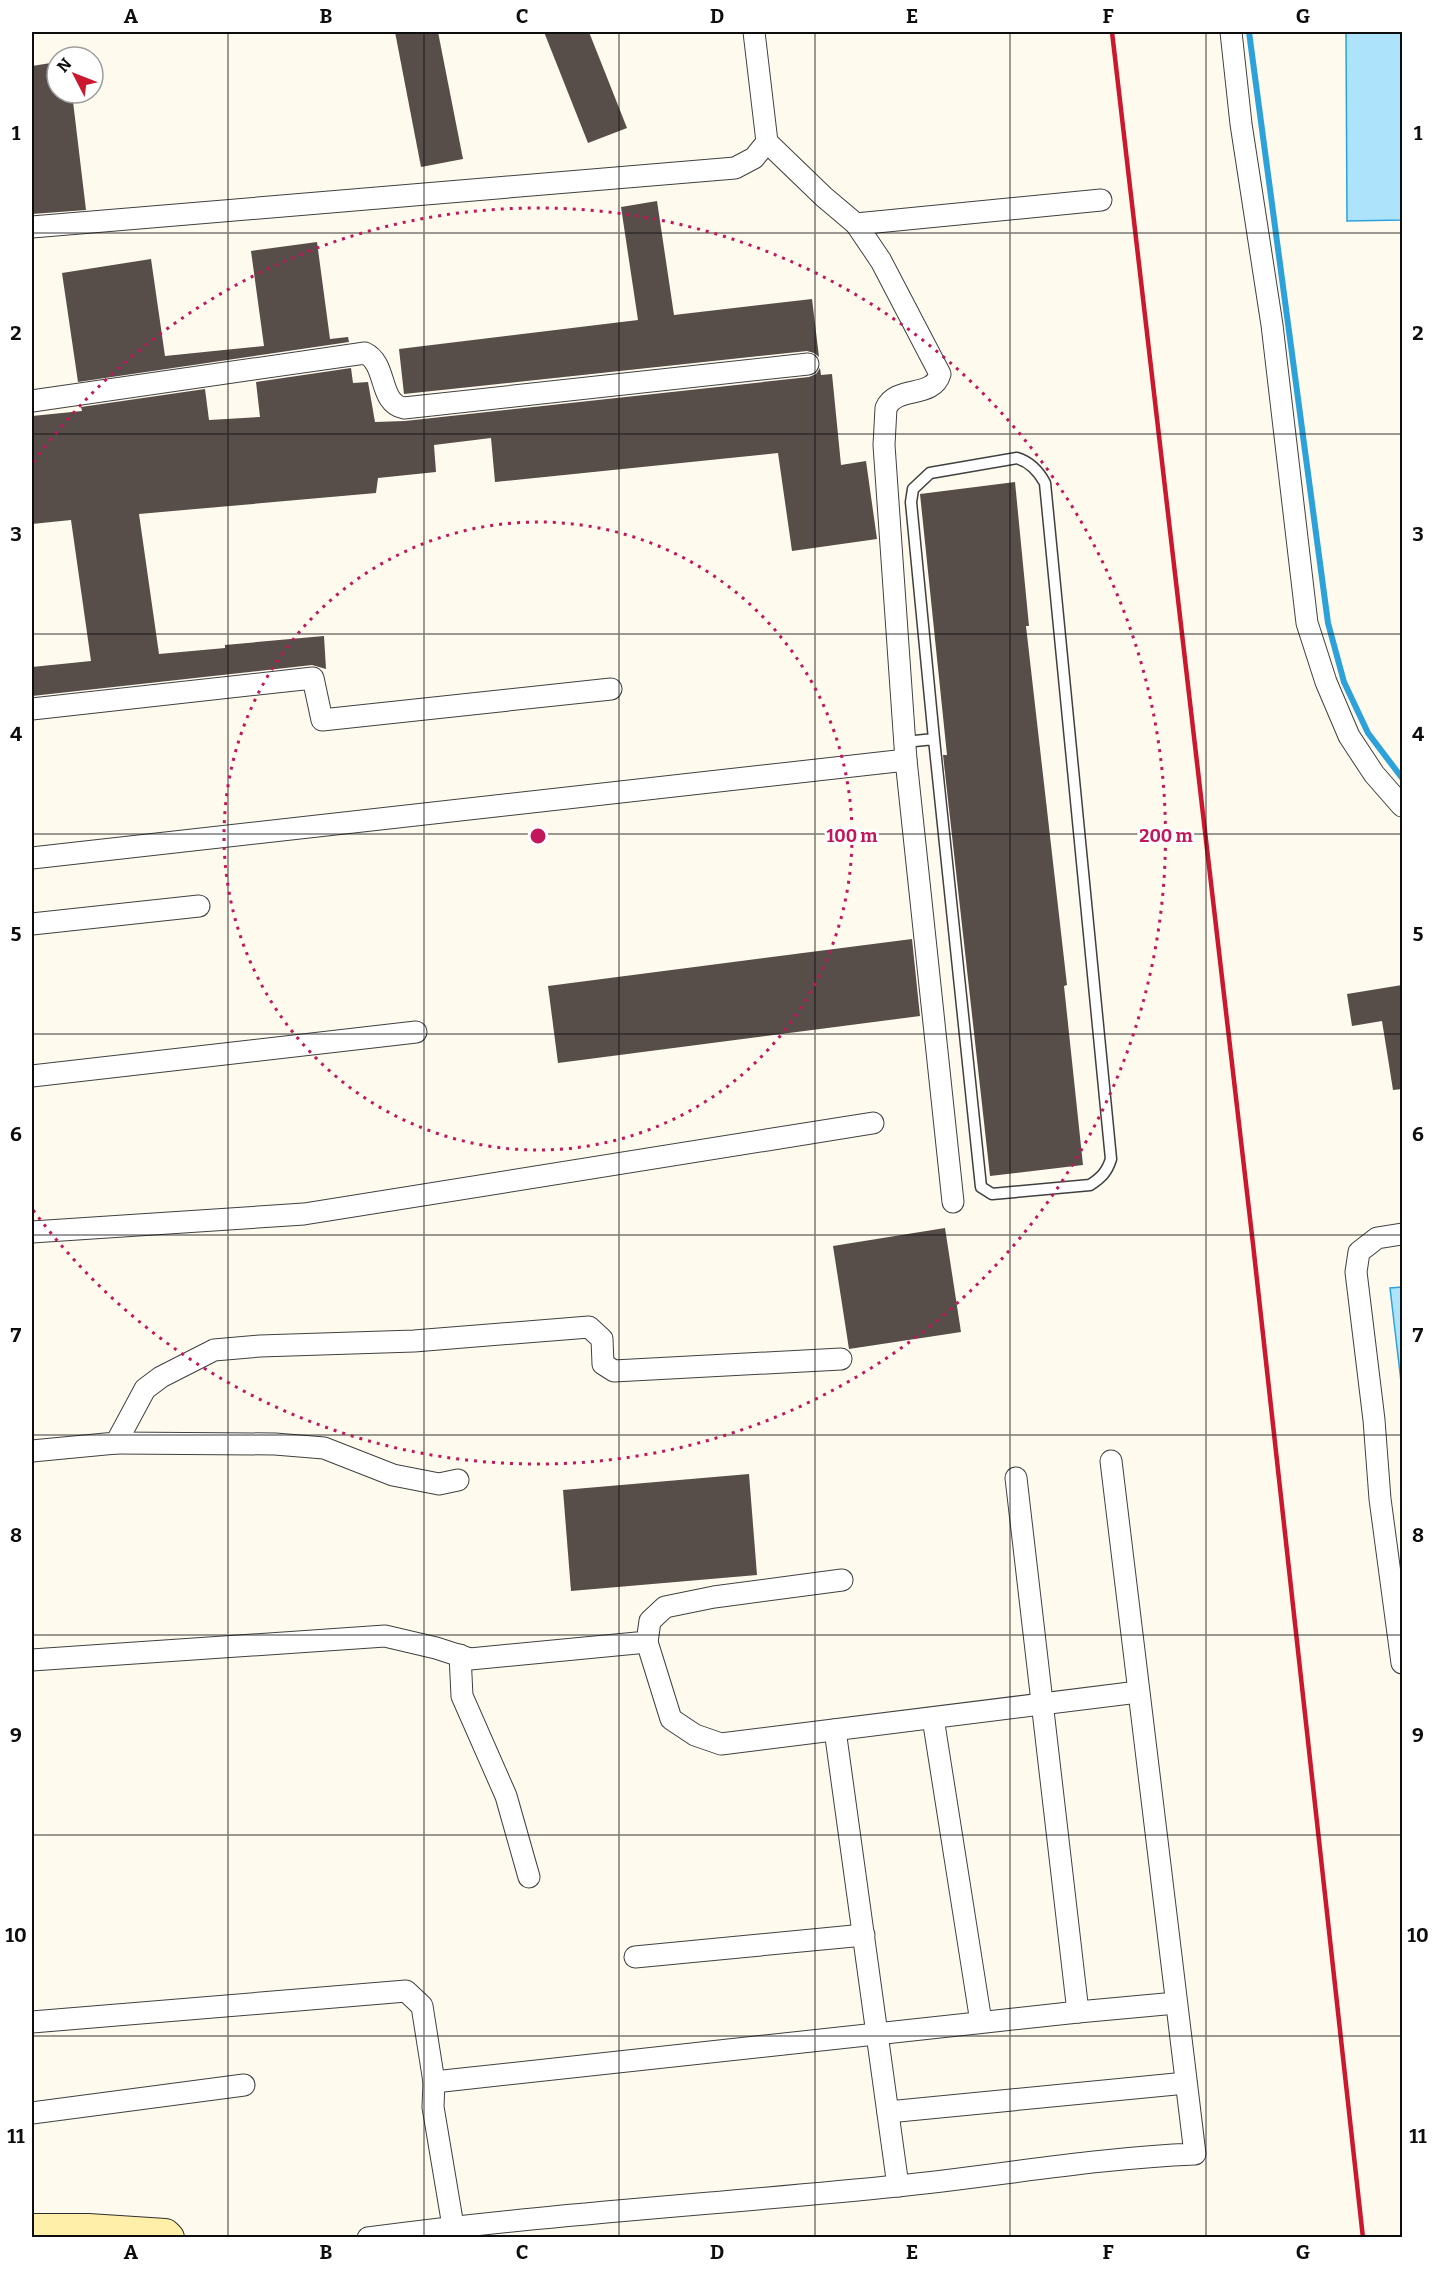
<svg xmlns="http://www.w3.org/2000/svg" width="1434" height="2269" viewBox="0 0 1434 2269" font-family="Bitter,serif">
	<style>
		.water { fill: #ade4fc; stroke: #2da2da; stroke-width: 1.5 }
		.lines { fill: none; stroke-linecap: round; stroke-linejoin: round }
		.stream { stroke: #2da2da; stroke-width: 6 }
		.building { fill: #574d49 }
		.lane-casing { stroke: #404040; stroke-width: 13 }
		.street-casing { stroke: #404040; stroke-width: 23 }
		.secondary-casing { stroke: #2f2f2f; stroke-width: 34 }
		.lane { stroke: #fff; stroke-width: 10 }
		.street { stroke: #fff; stroke-width: 21 }
		.secondary { stroke: #ffefa9; stroke-width: 32 }
		.rail { stroke: #cb182e; stroke-width: 4.5 }
		.grid { fill: none; stroke: #0d0d0d; stroke-width: 1.5; stroke-opacity: 0.55 }
		.ring { fill: none; stroke: #c2185b; stroke-width: 3; stroke-dasharray: 3 6 }
		.centre { fill: #c2185b; stroke: #fff; stroke-width: 3 }
		.ring-label { font-size: 18px; text-anchor: middle; font-weight: bold; fill: #c2185b; stroke: #fff; stroke-width: 6; stroke-linejoin: round; paint-order: stroke }
		.neatline { fill: none; stroke: #0d0d0d; stroke-width: 2 }
		.grid-label { font-size: 20px; text-anchor: middle; font-weight: bold; fill: #0d0d0d }
	</style>
	<rect width="100%" height="100%" fill="#fffaee"/>
	<g class="water">
		<path d="M 1346,32 L 1402,32 L 1402,220 L 1347,221 Z"/>
		<path d="M 1402,1287 L 1402,1390 L 1390,1288 Z"/>
	</g>
	<g class="lines">
		<path class="stream" d="M 1249,32 L 1328,623 L 1344,682 L 1368,733 L 1402,778"/>
	</g>
	<g class="building">
		<path d="M 395,32 L 438,32 L 463,159 L 421,167 Z"/>
		<path d="M 544,32 L 589,32 L 627,128 L 588,143 Z"/>
		<path d="M 57,62 L 57,93 L 72,93 L 86,210 L 32,214 L 32,66 Z"/>
		<path d="M 657,201 L 674,315 L 812,299 L 819,357 L 814,353 L 807,351 L 404,394 L 399,349 L 638,320 L 621,207 Z"/>
		<path d="M 317,242 L 330,339 L 348,337 L 349,342 L 78,382 L 62,273 L 151,259 L 165,356 L 264,346 L 251,251 Z"/>
		<path d="M 351,368 L 353,383 L 368,382 L 375,422 L 405,421 L 809,377 L 816,374 L 820,368 L 821,375 L 832,374 L 841,465 L 866,461 L 877,539 L 792,551 L 778,453 L 495,482 L 491,438 L 434,445 L 436,472 L 378,478 L 376,493 L 139,514 L 159,654 L 225,648 L 225,645 L 324,636 L 326,669 L 312,665 L 32,696 L 32,667 L 91,661 L 71,520 L 32,524 L 32,416 L 82,411 L 81,407 L 205,389 L 209,420 L 260,417 L 256,382 Z"/>
		<path d="M 1015,482 L 1029,626 L 1026,626 L 1067,985 L 1064,986 L 1083,1165 L 990,1176 L 943,755 L 947,755 L 920,494 Z"/>
		<path d="M 912,939 L 920,1016 L 558,1063 L 548,986 Z"/>
		<path d="M 1402,985 L 1402,1089 L 1393,1090 L 1382,1021 L 1352,1026 L 1347,994 Z"/>
		<path d="M 945,1228 L 961,1332 L 849,1349 L 833,1246 Z"/>
		<path d="M 749,1474 L 757,1575 L 571,1591 L 563,1490 Z"/>
	</g>
	<g class="lines">
		<g class="lane-casing">
			<path id="lane" d="M 905,742 L 934,739 L 981,1187 L 992,1194 L 1090,1185 C 1101,1178 1107,1172 1111,1159 L 1045,483 C 1038,470 1030,462 1017,458 L 930,473 L 913,489 L 911,502 L 934,739"/>
		</g>
		<g class="street-casing">
			<g id="street">
				<path d="M 754,32 L 767,142 L 824,197 L 856,224 L 881,261 L 940,374 C 933,399 896,385 886,408 L 884,445 L 906,760 L 953,1202"/>
				<path d="M 1231,32 L 1241,124 L 1272,325 L 1307,623 L 1326,682 L 1349,736 L 1374,774 L 1402,806"/>
				<path d="M 856,224 L 1101,200"/>
				<path d="M 32,227 L 735,168 L 754,158 L 767,142"/>
				<path d="M 32,401 L 365,353 C 388,364 378,403 404,408 L 808,364"/>
				<path d="M 32,709 L 313,678 L 322,720 L 611,689"/>
				<path d="M 32,858 L 906,760"/>
				<path d="M 32,924 L 199,906"/>
				<path d="M 32,1076 L 416,1032"/>
				<path d="M 32,1232 L 304,1214 L 873,1123"/>
				<path d="M 1402,1234 L 1377,1238 L 1359,1252 L 1356,1272 L 1374,1420 L 1380,1499 L 1402,1663"/>
				<path d="M 116,1443 L 275,1444 L 324,1448 L 393,1475 L 439,1484 L 458,1480"/>
				<path d="M 32,1451 L 116,1443 L 145,1389 L 161,1377 L 214,1350 L 260,1346 L 414,1341 L 589,1327 L 602,1339 L 603,1364 L 614,1371 L 841,1359"/>
				<path d="M 647,1642 L 671,1719 L 695,1735 L 721,1744 L 1138,1692"/>
				<path d="M 460,1655 L 462,1696 L 506,1796 L 529,1877"/>
				<path d="M 32,1660 L 385,1636 L 436,1648 L 470,1659 L 647,1642 L 650,1621 L 665,1607 L 714,1597 L 842,1580"/>
				<path d="M 933,1718 L 981,2022"/>
				<path d="M 835,1730 L 898,2186"/>
				<path d="M 635,1957 L 864,1935"/>
				<path d="M 1078,2012 L 1176,2003"/>
				<path d="M 32,2022 L 406,1991 L 422,2006 L 434,2082 L 433,2107 L 453,2226"/>
				<path d="M 434,2082 L 1078,2012 L 1016,1478"/>
				<path d="M 888,2112 L 1186,2083"/>
				<path d="M 32,2113 L 244,2085"/>
				<path d="M 368,2238 C 544,2214 721,2204 897,2186 C 996,2176 1095,2158 1195,2154 L 1111,1461"/>
			</g>
		</g>
		<g class="secondary-casing">
			<path id="secondary" d="M 32,2230 L 88,2230 L 165,2235 L 168,2238"/>
		</g>
		<use href="#lane" class="lane"/>
		<use href="#street" class="street"/>
		<use href="#secondary" class="secondary"/>
		<path class="rail" d="M 1112,32 L 1253,1244 L 1363,2238"/>
	</g>
	<path class="grid" d="M 228,32 L 228,2238M 424,32 L 424,2238M 619,32 L 619,2238M 815,32 L 815,2238M 1010,32 L 1010,2238M 1206,32 L 1206,2238M 32,233 L 1402,233M 32,434 L 1402,434M 32,634 L 1402,634M 32,834 L 1402,834M 32,1034 L 1402,1034M 32,1235 L 1402,1235M 32,1435 L 1402,1435M 32,1635 L 1402,1635M 32,1835 L 1402,1835M 32,2036 L 1402,2036"/>
	<g class="ring">
		<circle cx="538" cy="836" r="314"/>
		<path d="M33 462A628 628 0 1 1 33 1210"/>
	</g>
	<circle cx="538" cy="836" r="9" class="centre"/>
	<g class="ring-label">
		<text x="852" y="842">100 m</text>
		<text x="1166" y="842">200 m</text>
	</g>
	<rect width="1434" height="2269" fill="none" stroke="#ffffff" stroke-width="66"/>
	<g transform="translate(75 75) rotate(312)"><circle r="28" fill="#ffffff" stroke="#9e9e9e" stroke-width="1.5"/>
	<path d="M0-4.5L10 22L0 15L-10 22Z" fill="#cb182e"/>
	<text y="-9" font-size="16" font-weight="bold" text-anchor="middle" fill="#0d0d0d">N</text>
	</g>
	<rect x="33" y="33" width="1368" height="2203" class="neatline"/>
	<g class="grid-label">
		<text x="131" y="23">A</text>
		<text x="326" y="23">B</text>
		<text x="522" y="23">C</text>
		<text x="717" y="23">D</text>
		<text x="912" y="23">E</text>
		<text x="1108" y="23">F</text>
		<text x="1303" y="23">G</text>
		<text x="16" y="140">1</text>
		<text x="1418" y="140">1</text>
		<text x="16" y="340">2</text>
		<text x="1418" y="340">2</text>
		<text x="16" y="541">3</text>
		<text x="1418" y="541">3</text>
		<text x="16" y="741">4</text>
		<text x="1418" y="741">4</text>
		<text x="16" y="941">5</text>
		<text x="1418" y="941">5</text>
		<text x="16" y="1141">6</text>
		<text x="1418" y="1141">6</text>
		<text x="16" y="1342">7</text>
		<text x="1418" y="1342">7</text>
		<text x="16" y="1542">8</text>
		<text x="1418" y="1542">8</text>
		<text x="16" y="1742">9</text>
		<text x="1418" y="1742">9</text>
		<text x="16" y="1942">10</text>
		<text x="1418" y="1942">10</text>
		<text x="16" y="2143">11</text>
		<text x="1418" y="2143">11</text>
		<text x="131" y="2259">A</text>
		<text x="326" y="2259">B</text>
		<text x="522" y="2259">C</text>
		<text x="717" y="2259">D</text>
		<text x="912" y="2259">E</text>
		<text x="1108" y="2259">F</text>
		<text x="1303" y="2259">G</text>
	</g>
</svg>
